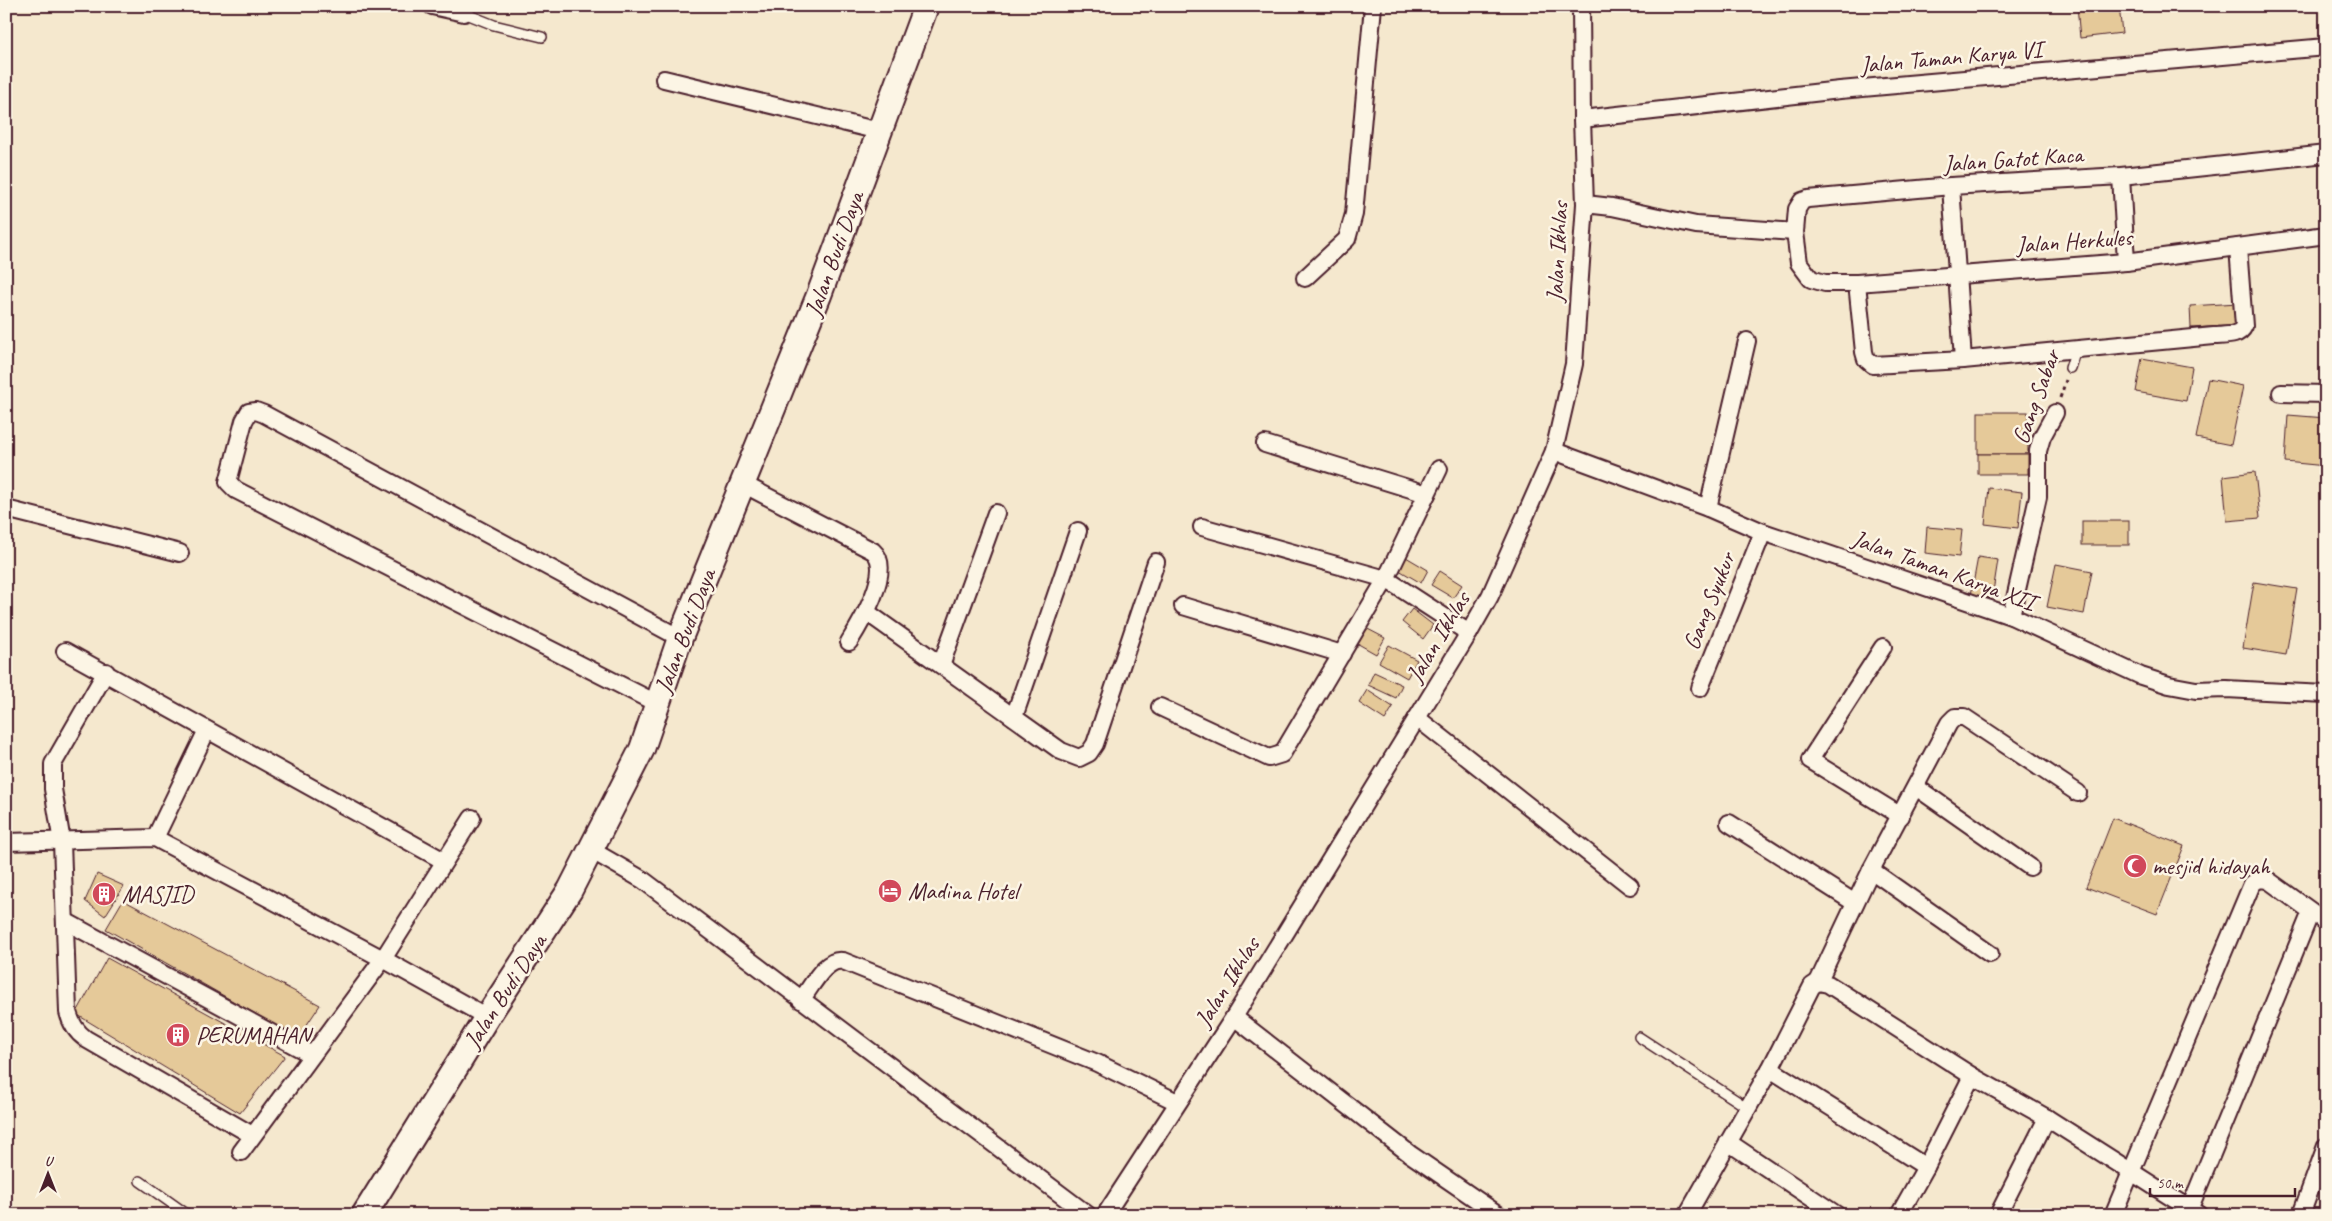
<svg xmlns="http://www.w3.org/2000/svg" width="2332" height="1221" viewBox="0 0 2332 1221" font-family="Caveat,sans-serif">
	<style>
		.building { fill: #e5c999; stroke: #4a1f2b }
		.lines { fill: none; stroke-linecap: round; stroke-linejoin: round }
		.lane-casing { stroke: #4a1f2b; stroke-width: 12 }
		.street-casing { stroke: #4a1f2b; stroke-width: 20 }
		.secondary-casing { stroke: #4a1f2b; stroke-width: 28 }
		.path { stroke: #4a1f2b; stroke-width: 3; stroke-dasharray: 4 4; stroke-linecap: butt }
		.lane { stroke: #fcf5e5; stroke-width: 9 }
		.street { stroke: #fcf5e5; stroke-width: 16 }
		.secondary { stroke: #fcf5e5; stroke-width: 24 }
		.labels { text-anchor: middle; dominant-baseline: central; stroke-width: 5; stroke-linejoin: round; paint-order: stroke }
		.street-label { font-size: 24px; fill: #4a1f2b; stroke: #fcf5e5 }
		.poi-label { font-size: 24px; fill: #4a1f2b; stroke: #fcf5e5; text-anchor: start }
	</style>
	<rect width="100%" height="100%" fill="#f5e8ce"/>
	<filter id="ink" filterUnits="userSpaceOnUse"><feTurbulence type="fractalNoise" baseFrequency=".02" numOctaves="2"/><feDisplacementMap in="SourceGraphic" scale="10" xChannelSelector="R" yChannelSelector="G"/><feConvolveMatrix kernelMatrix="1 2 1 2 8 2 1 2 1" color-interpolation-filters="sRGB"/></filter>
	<g filter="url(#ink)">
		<g class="building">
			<path d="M 2077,6 L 2119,6 L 2122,33 L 2080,38 Z"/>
			<path d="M 2238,303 L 2240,325 L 2191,328 L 2190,306 Z"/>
			<path d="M 2142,358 L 2192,367 L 2186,401 L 2136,392 Z"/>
			<path d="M 2208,379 L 2243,386 L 2231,445 L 2196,438 Z"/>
			<rect x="1978" y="412" width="50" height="42"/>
			<path d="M 2288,415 L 2326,418 L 2326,466 L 2285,462 Z"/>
			<rect x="1978" y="454" width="50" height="20"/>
			<path d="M 2255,472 L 2260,518 L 2227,521 L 2223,476 Z"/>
			<path d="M 1989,488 L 2022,492 L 2018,528 L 1985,524 Z"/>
			<rect x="2082" y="521" width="47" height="24"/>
			<path d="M 1927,527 L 1962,530 L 1959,557 L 1925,553 Z"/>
			<path d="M 1406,557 L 1428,570 L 1421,583 L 1399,570 Z"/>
			<path d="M 1978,557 L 1998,560 L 1992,598 L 1971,595 Z"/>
			<path d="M 2056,564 L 2092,571 L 2084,614 L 2047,607 Z"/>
			<path d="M 1440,571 L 1462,585 L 1453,598 L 1431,585 Z"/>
			<path d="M 2254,582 L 2297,589 L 2286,655 L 2243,648 Z"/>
			<path d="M 1412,609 L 1433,625 L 1423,639 L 1402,622 Z"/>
			<path d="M 1362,626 L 1385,638 L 1376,654 L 1353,641 Z"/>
			<path d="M 1389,645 L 1417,660 L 1407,678 L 1379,662 Z"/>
			<path d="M 1374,672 L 1402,685 L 1396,698 L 1368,685 Z"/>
			<path d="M 1367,690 L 1393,707 L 1385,720 L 1359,703 Z"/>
			<path d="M 2113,818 L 2184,846 L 2157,914 L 2086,887 Z"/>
			<path d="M 97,874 L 124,886 L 105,916 L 85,901 Z"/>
			<path d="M 123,900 L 320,1005 L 298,1038 L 106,929 Z"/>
			<path d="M 107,958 L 285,1056 L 240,1113 L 76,1014 Z"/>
			<path d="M 2319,1207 L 2326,1209 L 2326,1215 L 2315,1215 Z"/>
		</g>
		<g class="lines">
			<g class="lane-casing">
				<g id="lane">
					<path d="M 464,13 L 494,25 L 542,37"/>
					<path d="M 2070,368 L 2076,349"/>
					<path d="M 1639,1037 L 1748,1108"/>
					<path d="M 140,1181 L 188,1215"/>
				</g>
			</g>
			<g class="street-casing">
				<g id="street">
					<path d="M 432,6 L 464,13 L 467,6"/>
					<path d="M 664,79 L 879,131"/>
					<path d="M 1582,119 L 1840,90 L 2326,47"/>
					<path d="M 2326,154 L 2121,176 L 1951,186 L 1808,199 L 1802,201 L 1797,209 L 1795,232 L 1799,263 L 1811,279 L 1825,283 L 1857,283 L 2126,262 L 2326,235"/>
					<path d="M 2121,176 L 2126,262"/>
					<path d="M 1951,186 L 1963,360"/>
					<path d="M 1585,204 L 1612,207 L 1696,225 L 1795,232"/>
					<path d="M 1305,278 L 1347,239 L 1354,214 L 1373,6"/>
					<path d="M 1857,283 L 1864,352 L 1866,359 L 1873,365 L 1963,360 L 2214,336 C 2225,335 2239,337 2244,326 L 2238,247"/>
					<path d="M 2281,393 L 2326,394"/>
					<path d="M 1265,444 L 1427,494"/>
					<path d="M 1554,451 L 1708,508 L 1763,532 L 2011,616 L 2141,676 L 2169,685 L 2196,690 L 2226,689 L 2326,694"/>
					<path d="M 743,484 L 873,551 C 894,569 861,623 849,642"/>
					<path d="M 1708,508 L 1747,341"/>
					<path d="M 6,509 L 180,553"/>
					<path d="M 1202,527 L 1386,579 L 1469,633"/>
					<path d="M 1183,606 L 1342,654"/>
					<path d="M 868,613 L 1061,751 L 1079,758 L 1089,753 L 1095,744 L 1156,562"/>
					<path d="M 2011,616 L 2038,497 L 2038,451 L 2042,437 L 2055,413"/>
					<path d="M 1883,647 L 1810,760 L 1901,816"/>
					<path d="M 65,651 L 444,861"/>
					<path d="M 941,665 L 996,513"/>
					<path d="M 106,672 L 53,764 L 53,789 L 62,842 L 68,1012 C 71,1024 76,1032 86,1039 L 252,1135"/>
					<path d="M 1700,688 L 1763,532"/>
					<path d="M 658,704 L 236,490 L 228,482 L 244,421 L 249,412 L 256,411 L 264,414 L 680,638"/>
					<path d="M 1160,707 L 1269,758 L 1282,754 L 1386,579 L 1439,469"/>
					<path d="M 1014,717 L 1078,531"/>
					<path d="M 1417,718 L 1630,886"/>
					<path d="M 1916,787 L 2030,867"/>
					<path d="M 1729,823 L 1855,903"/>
					<path d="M 155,838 L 207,730"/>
					<path d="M 6,842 L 155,838 L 383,959 L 487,1017"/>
					<path d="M 591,850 L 643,880 L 1088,1215"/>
					<path d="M 1871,870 L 1990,954"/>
					<path d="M 65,921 L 312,1055"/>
					<path d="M 1818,982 L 1871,870 L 1949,723 L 1955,717 L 1964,717 L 2078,793"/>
					<path d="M 801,1000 C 811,988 825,957 843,961 L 1097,1063 L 1177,1102"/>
					<path d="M 1234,1017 L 1410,1154 L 1499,1215"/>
					<path d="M 1770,1069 L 1812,986 L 1818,982 L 1828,984 L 1839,991 L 1972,1076"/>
					<path d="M 1728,1142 L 1837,1215"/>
					<path d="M 241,1152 L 383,959 L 472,818"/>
					<path d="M 1926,1167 L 1972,1076 L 2047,1118 L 2199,1215"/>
					<path d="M 2189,1210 L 2311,912"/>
					<path d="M 1105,1215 L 1234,1017 L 1469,633 L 1490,596 L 1554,451 L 1574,364 L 1585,204 L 1582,119 L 1581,6"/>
					<path d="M 1687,1215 L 1770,1069 L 1926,1167 L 1899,1215"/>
					<path d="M 1998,1215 L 2047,1118"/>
					<path d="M 2113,1215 L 2252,884 L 2259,879 L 2268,880 L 2326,922"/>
					<path d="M 2301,1215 L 2326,1146"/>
				</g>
			</g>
			<g class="secondary-casing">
				<path id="secondary" d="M 364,1215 L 487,1017 L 570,890 L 642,749 L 680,638 L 819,295 L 926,6"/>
			</g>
			<path class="path" d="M 2060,398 L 2066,380"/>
			<use href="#lane" class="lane"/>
			<use href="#street" class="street"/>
			<use href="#secondary" class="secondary"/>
		</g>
	</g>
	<defs>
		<g id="mosque-disc" transform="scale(1.25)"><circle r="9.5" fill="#d1495b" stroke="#fcf5e5"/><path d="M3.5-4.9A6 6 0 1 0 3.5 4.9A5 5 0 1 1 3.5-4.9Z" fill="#fff"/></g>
		<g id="hotel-disc" transform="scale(1.25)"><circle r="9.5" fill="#d1495b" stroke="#fcf5e5"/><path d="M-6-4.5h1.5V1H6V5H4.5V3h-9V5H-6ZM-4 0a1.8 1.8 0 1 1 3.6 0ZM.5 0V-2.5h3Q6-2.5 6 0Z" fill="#fff"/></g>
		<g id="building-disc" transform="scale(1.25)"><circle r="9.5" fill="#d1495b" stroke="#fcf5e5"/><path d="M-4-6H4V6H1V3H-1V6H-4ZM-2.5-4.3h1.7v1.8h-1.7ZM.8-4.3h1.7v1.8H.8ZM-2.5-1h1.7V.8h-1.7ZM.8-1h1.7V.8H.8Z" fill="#fff"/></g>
	</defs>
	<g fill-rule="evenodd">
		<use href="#mosque-disc" x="2135" y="866"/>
		<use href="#hotel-disc" x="890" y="891"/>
		<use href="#building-disc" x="104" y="894"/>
		<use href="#building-disc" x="178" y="1035"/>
	</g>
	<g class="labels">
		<g class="street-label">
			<text transform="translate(1951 57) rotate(-5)">Jalan Taman Karya VI</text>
			<text transform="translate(2013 159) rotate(-4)">Jalan Gatot Kaca</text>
			<text transform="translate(2074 241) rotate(-4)">Jalan Herkules</text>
			<text transform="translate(1557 252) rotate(-87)">Jalan Ikhlas</text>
			<text transform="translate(834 254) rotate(-70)">Jalan Budi Daya</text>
			<text transform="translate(2036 397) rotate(-70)">Gang Sabar</text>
			<text transform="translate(1944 570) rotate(20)">Jalan Taman Karya XII</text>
			<text transform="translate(1709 601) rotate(-68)">Gang Syukur</text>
			<text transform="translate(685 631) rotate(-69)">Jalan Budi Daya</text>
			<text transform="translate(1438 637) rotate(-59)">Jalan Ikhlas</text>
			<text transform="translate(1227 982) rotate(-58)">Jalan Ikhlas</text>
			<text transform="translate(505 991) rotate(-57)">Jalan Budi Daya</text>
		</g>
		<g class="poi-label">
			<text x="2152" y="866">mesjid hidayah</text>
			<text x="908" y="891">Madina Hotel</text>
			<text x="122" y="894">MASJID</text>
			<text x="196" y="1035">PERUMAHAN</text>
		</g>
	</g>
	<rect width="2332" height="1221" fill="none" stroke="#fcf5e5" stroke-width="25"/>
	<rect x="12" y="12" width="2307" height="1196" fill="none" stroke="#4a1f2b" stroke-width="2" filter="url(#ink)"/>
	<g transform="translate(48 1174)" stroke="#fcf5e5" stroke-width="4" paint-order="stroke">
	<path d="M0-4L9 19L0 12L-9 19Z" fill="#4a1f2b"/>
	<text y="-8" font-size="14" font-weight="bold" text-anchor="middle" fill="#4a1f2b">U</text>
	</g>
	<path d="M2150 1188v8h145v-8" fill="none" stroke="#4a1f2b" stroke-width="2.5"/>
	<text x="2157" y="1188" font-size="15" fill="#4a1f2b" stroke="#fcf5e5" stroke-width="4" paint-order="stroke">50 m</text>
</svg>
